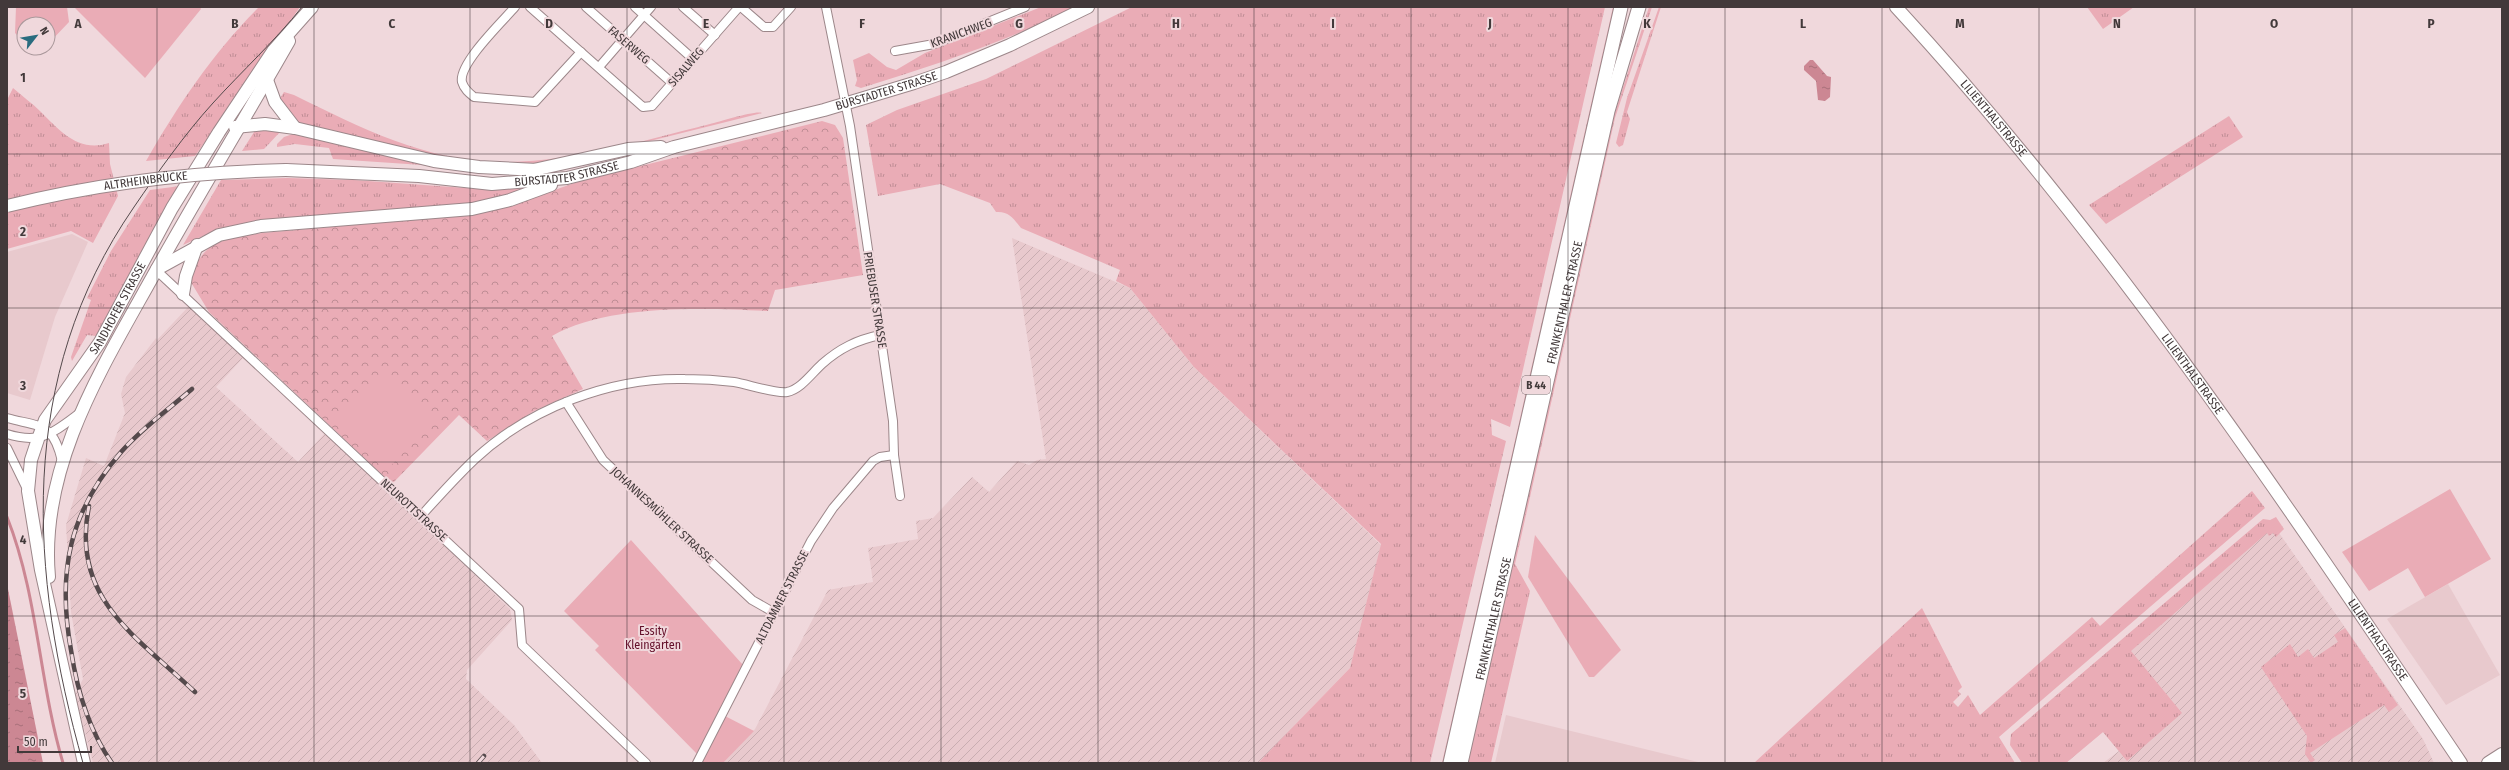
<svg xmlns="http://www.w3.org/2000/svg" width="2509" height="770" viewBox="0 0 2509 770" font-family="'Fira Sans Condensed',sans-serif">
	<style>
		.built { fill: #e8c9cd }
		.industrial { fill: url(#industrial-furrows) }
		.grass { fill: url(#grass-tufts) }
		.forest { fill: url(#forest-crowns) }
		.garden { fill: #eaacb6 }
		.water { fill: url(#water-ripples) }
		.lines { fill: none; stroke-linecap: round; stroke-linejoin: round }
		.stream { stroke: #cc8793; stroke-width: 3 }
		.street-casing { stroke: #9c878a; stroke-width: 10 }
		.secondary-casing { stroke: #9c878a; stroke-width: 14 }
		.primary-casing { stroke: #9c878a; stroke-width: 15 }
		.street { stroke: #fff; stroke-width: 8 }
		.secondary { stroke: #fff; stroke-width: 12 }
		.primary { stroke: #fff; stroke-width: 13 }
		.tram { stroke: #554a4c; stroke-width: 1 }
		.rail-casing { stroke: #554a4c; stroke-width: 4.5 }
		.rail { stroke: #f0d8dc; stroke-width: 3; stroke-dasharray: 9; stroke-linecap: butt }
		.secondary-bridge-casing { stroke: #9c878a; stroke-width: 14; stroke-linecap: butt }
		.secondary-bridge { stroke: #fff; stroke-width: 12 }
		.grid { fill: none; stroke: #42393a; stroke-width: 1; stroke-opacity: 0.55 }
		.labels { text-anchor: middle; dominant-baseline: central; stroke-width: 4; stroke-linejoin: round; paint-order: stroke }
		.shield { fill: #f0d8dc; stroke: #76696b; stroke-width: 1 }
		.shield-label { font-size: 11px; font-weight: bold; fill: #42393a }
		.street-label { font-size: 12px; fill: #42393a; stroke: #f0d8dc }
		.park-label { font-size: 12px; fill: #64112b; stroke: #f0d8dc }
		.grid-label { font-size: 13px; text-anchor: middle; font-weight: bold; fill: #42393a; stroke: #f0d8dc; stroke-width: 4; stroke-linejoin: round; paint-order: stroke }
	</style>
	<defs>
		<pattern id="industrial-furrows" width="10" height="10" patternUnits="userSpaceOnUse"><rect width="10" height="10" fill="#e8c9cd"/><path d="M-1 1l2-2M0 10L10 0M9 11l2-2" fill="none" stroke="#c8adb1"/></pattern>
		<pattern id="grass-tufts" width="24" height="20" patternUnits="userSpaceOnUse"><rect width="24" height="20" fill="#eaacb6"/><path d="M3 7l-1-3M5 7V3M7 7l1-3M15 17l-1-3M17 17v-4M19 17l1-3" fill="none" stroke="#bf8d95"/></pattern>
		<pattern id="forest-crowns" width="20" height="18" patternUnits="userSpaceOnUse"><rect width="20" height="18" fill="#eaacb6"/><path d="M2 6a3 3 0 1 1 6 0M12 15a3 3 0 1 1 6 0" fill="none" stroke="#bf8d95"/></pattern>
		<pattern id="water-ripples" width="26" height="14" patternUnits="userSpaceOnUse"><rect width="26" height="14" fill="#cc8793"/><path d="M2 4q2-2 4 0t4 0M15 11q2-2 4 0t4 0" fill="none" stroke="#a76f79"/></pattern>
	</defs>
	<rect width="100%" height="100%" fill="#f0d8dc"/>
	<g class="built">
		<path d="M 72,234 L 88,242 L 55,317 L 30,400 L 7,393 L 7,252 Z"/>
		<path d="M 2448,584 L 2500,675 L 2446,705 L 2387,619 Z"/>
		<path d="M 1506,715 L 1702,763 L 1495,763 Z"/>
	</g>
	<g class="industrial">
		<path d="M 1012,238 L 1130,288 L 1194,367 L 1381,545 L 1350,668 L 1258,763 L 723,763 L 755,729 L 828,590 L 873,582 L 868,548 L 918,539 L 916,521 L 933,518 L 972,477 L 989,492 L 1017,461 L 1029,465 L 1037,460 L 1046,459 Z"/>
		<path d="M 189,306 L 243,358 L 216,387 L 298,462 L 326,432 L 510,609 L 512,620 L 467,670 L 466,679 L 514,725 L 542,763 L 93,763 L 75,694 L 83,679 L 71,612 L 66,525 L 86,458 L 104,466 L 125,413 L 121,394 L 126,377 L 156,338 L 157,340 Z"/>
		<path d="M 2270,520 L 2423,739 L 2434,763 L 2103,763 L 2119,751 L 2103,732 L 2066,763 L 2015,736 Z"/>
	</g>
	<g class="grass">
		<path d="M 259,7 L 300,7 L 195,156 L 146,161 C 178,105 213,53 259,7 Z"/>
		<path d="M 1041,7 L 1075,7 C 1006,42 934,65 861,88 L 855,86 L 857,80 L 853,60 L 869,53 L 887,67 L 896,70 L 925,53 Z"/>
		<path d="M 1132,7 L 1605,7 L 1510,427 L 1491,419 L 1492,435 L 1506,441 L 1430,763 L 1258,763 L 1350,668 L 1381,544 L 1194,367 L 1130,288 L 1116,281 L 1120,270 L 1021,228 C 1013,218 1009,211 996,212 L 990,203 L 940,184 L 878,196 L 866,125 L 897,110 L 986,79 Z"/>
		<path d="M 1613,7 L 1617,7 L 1446,763 L 1442,763 Z"/>
		<path d="M 1649,7 L 1652,7 L 1615,118 L 1515,564 L 1530,591 L 1491,763 L 1465,763 L 1610,128 Z"/>
		<path d="M 1659,7 L 1661,7 L 1627,112 L 1630,119 L 1623,145 L 1619,147 L 1616,143 L 1627,98 Z"/>
		<path d="M 2087,7 L 2134,7 L 2103,29 Z"/>
		<path d="M 13,88 C 22,96 32,103 41,112 C 60,131 79,153 109,143 L 110,164 L 118,196 L 93,243 L 71,231 L 7,249 L 7,100 Z"/>
		<path d="M 284,92 L 294,95 C 361,128 425,161 502,162 C 572,162 642,141 710,124 C 719,122 756,110 762,113 L 582,158 L 542,164 L 512,165 L 456,161 L 304,125 L 294,120 L 279,100 Z"/>
		<path d="M 2229,116 L 2243,137 L 2106,224 L 2089,205 Z"/>
		<path d="M 256,129 L 281,131 L 264,149 L 242,151 Z"/>
		<path d="M 293,134 L 437,166 L 333,159 L 329,148 L 295,144 L 277,147 L 277,144 L 284,137 Z"/>
		<path d="M 287,178 L 354,180 L 480,189 L 535,186 L 499,199 L 461,206 L 216,230 L 183,245 L 221,180 Z"/>
		<path d="M 180,186 L 96,336 L 87,335 L 72,361 L 71,357 L 91,300 L 87,298 L 111,251 L 150,190 Z"/>
		<path d="M 2252,491 L 2265,508 L 1999,737 L 2015,763 L 1754,763 L 1922,608 L 1962,687 L 1958,691 L 1961,694 L 1953,702 L 1958,707 L 1968,695 L 1980,715 L 2092,617 L 2100,626 Z"/>
		<path d="M 2276,517 L 2284,529 L 2276,537 L 2273,533 L 2269,536 L 2267,533 L 2131,651 L 2182,713 L 2127,761 L 2103,732 L 2066,763 L 2022,763 L 2010,745 L 2011,734 L 2263,519 L 2270,520 Z"/>
		<path d="M 2345,628 L 2398,705 L 2389,712 L 2384,705 L 2310,753 L 2315,760 L 2311,763 L 2305,754 L 2307,736 L 2261,667 L 2290,644 L 2298,657 L 2308,649 L 2314,658 L 2338,642 L 2334,635 Z"/>
	</g>
	<path class="forest" d="M 822,121 L 835,125 L 843,138 L 863,275 L 775,290 L 768,311 C 704,308 608,304 552,336 L 583,389 L 534,411 L 487,441 L 459,415 L 392,484 L 209,312 L 189,279 C 206,238 222,240 262,233 L 478,214 L 504,208 L 580,181 Z"/>
	<g class="garden">
		<path d="M 16,7 L 67,7 L 69,22 L 48,44 L 48,24 L 24,24 L 24,42 L 15,33 Z"/>
		<path d="M 74,7 L 200,7 L 201,9 L 145,78 Z"/>
		<path d="M 381,372 L 433,421 L 386,471 L 334,421 Z"/>
		<path d="M 2450,489 L 2491,559 L 2425,597 L 2408,568 L 2369,591 L 2342,552 Z"/>
		<path d="M 1535,535 L 1621,650 L 1594,677 L 1589,677 L 1528,577 Z"/>
		<path d="M 631,540 L 743,665 L 698,755 L 595,650 L 599,646 L 564,611 Z"/>
		<path d="M 725,716 L 754,731 L 723,763 L 702,763 Z"/>
	</g>
	<g class="water">
		<path d="M 1810,60 L 1813,60 L 1827,76 L 1831,77 L 1830,97 L 1825,101 L 1818,100 L 1816,81 L 1804,70 L 1804,66 Z"/>
		<path d="M 7,584 L 43,763 L 7,763 Z"/>
	</g>
	<g class="lines">
		<path class="stream" d="M 7,517 C 38,595 39,682 63,763"/>
		<g class="street-casing">
			<g id="street">
				<path d="M 515,7 C 503,21 458,64 462,82 C 464,89 469,93 474,97 L 535,102 L 581,52"/>
				<path d="M 530,7 L 643,107 L 652,106 L 739,7"/>
				<path d="M 586,7 L 672,83"/>
				<path d="M 635,7 L 693,59"/>
				<path d="M 683,7 L 715,35"/>
				<path d="M 741,7 L 764,27 L 773,27 L 791,7"/>
				<path d="M 826,7 L 850,126 L 893,421 L 894,455 L 900,496"/>
				<path d="M 895,51 L 934,44 L 1025,7"/>
				<path d="M 599,67 L 651,7"/>
				<path d="M 156,270 L 519,609 L 522,645 L 646,763"/>
				<path d="M 566,402 L 603,460 L 752,600 L 773,612"/>
				<path d="M 7,418 C 40,427 53,422 62,461"/>
				<path d="M 7,434 C 42,445 54,432 81,412"/>
				<path d="M 7,448 L 27,489"/>
				<path d="M 421,516 C 438,497 456,477 475,459 C 530,408 611,377 685,379 C 701,379 718,380 734,382 C 747,384 775,394 787,392 C 801,389 811,374 822,364 C 840,348 857,340 880,335"/>
				<path d="M 697,763 L 811,541 L 833,508 L 873,461 L 880,457 L 894,455"/>
			</g>
		</g>
		<g class="secondary-casing">
			<g id="secondary">
				<path id="s1" d="M 1896,7 C 2110,239 2285,502 2461,763"/>
				<path d="M 267,80 L 275,102 L 295,128"/>
				<path d="M 235,127 L 265,124 L 295,128 L 434,161 L 479,167 L 537,170"/>
				<path id="s2" d="M 286,170 L 419,176 L 492,184 L 567,178 L 631,162 L 674,147 L 824,110 L 914,83 L 946,72 L 1010,45 L 1088,7"/>
				<path d="M 529,171 L 628,149 L 661,147"/>
				<path d="M 157,269 L 219,235 L 261,226 L 472,209 L 510,200 L 551,185"/>
				<path d="M 183,294 L 186,276 L 197,245"/>
				<path d="M 49,577 C 39,467 102,368 153,276 C 197,197 244,120 289,41"/>
				<path id="s3" d="M 84,763 L 41,570 L 28,491 L 31,460 L 38,439 L 45,420 L 100,342 L 172,208 L 219,132 L 273,51 L 312,7"/>
				<path d="M 2488,763 L 2502,754"/>
			</g>
		</g>
		<g class="primary-casing">
			<g id="primary">
				<path d="M 1450,763 L 1621,7"/>
				<path id="s4" d="M 1461,763 L 1608,111 L 1639,7"/>
			</g>
		</g>
		<use href="#street" class="street"/>
		<use href="#secondary" class="secondary"/>
		<use href="#primary" class="primary"/>
		<path class="tram" d="M 83,763 C 29,573 16,378 134,207 C 158,172 184,135 213,103 C 242,71 275,41 302,7"/>
		<g class="rail-casing">
			<g id="rail">
				<path d="M 89,506 C 70,598 136,636 195,692"/>
				<path d="M 112,763 C 88,729 77,690 71,650 C 57,572 69,512 122,451 C 142,428 169,409 192,389"/>
				<path d="M 478,763 L 484,756"/>
			</g>
		</g>
		<use href="#rail" class="rail"/>
		<g class="secondary-bridge-casing">
			<g id="secondary-bridge">
				<path id="s5" d="M 7,206 C 99,183 192,172 286,170"/>
			</g>
		</g>
		<use href="#secondary-bridge" class="secondary-bridge"/>
	</g>
	<path class="grid" d="M 157,7 L 157,763M 314,7 L 314,763M 470,7 L 470,763M 627,7 L 627,763M 784,7 L 784,763M 941,7 L 941,763M 1098,7 L 1098,763M 1254,7 L 1254,763M 1411,7 L 1411,763M 1568,7 L 1568,763M 1725,7 L 1725,763M 1882,7 L 1882,763M 2039,7 L 2039,763M 2195,7 L 2195,763M 2352,7 L 2352,763M 7,154 L 2502,154M 7,308 L 2502,308M 7,462 L 2502,462M 7,616 L 2502,616"/>
	<g class="labels">
		<rect class="shield" x="1522" y="376" width="28" height="18" rx="3"/>
		<g class="shield-label">
			<text x="1536" y="385">B 44</text>
		</g>
		<g class="street-label">
			<text transform="translate(961 33) rotate(-20)">KRANICHWEG</text>
			<text transform="translate(629 45) rotate(41)">FASERWEG</text>
			<text transform="translate(686 67) rotate(-49)">SISALWEG</text>
			<text stroke="none"><textPath href="#s2" startOffset="613">BÜRSTADTER STRASSE</textPath></text>
			<text stroke="none"><textPath href="#s1" startOffset="148">LILIENTHALSTRASSE</textPath></text>
			<text stroke="none"><textPath href="#s2" startOffset="282">BÜRSTADTER STRASSE</textPath></text>
			<text stroke="none"><textPath href="#s5" startOffset="141">ALTRHEINBRÜCKE</textPath></text>
			<text transform="translate(875 300) rotate(81)">PRIEBUSER STRASSE</text>
			<text stroke="none"><textPath href="#s4" startOffset="472">FRANKENTHALER STRASSE</textPath></text>
			<text stroke="none"><textPath href="#s3" startOffset="485">SANDHOFER STRASSE</textPath></text>
			<text stroke="none"><textPath href="#s1" startOffset="472">LILIENTHALSTRASSE</textPath></text>
			<text transform="translate(414 510) rotate(43)">NEUROTTSTRASSE</text>
			<text transform="translate(662 515) rotate(43)">JOHANNESMÜHLER STRASSE</text>
			<text transform="translate(782 597) rotate(-63)">ALTDAMMER STRASSE</text>
			<text stroke="none"><textPath href="#s4" startOffset="148">FRANKENTHALER STRASSE</textPath></text>
			<text stroke="none"><textPath href="#s1" startOffset="796">LILIENTHALSTRASSE</textPath></text>
		</g>
		<g class="park-label">
			<text x="653" y="631">Essity<tspan x="653" dy="14">Kleingärten</tspan></text>
		</g>
	</g>
	<g class="grid-label">
		<text x="78" y="28">A</text>
		<text x="235" y="28">B</text>
		<text x="392" y="28">C</text>
		<text x="549" y="28">D</text>
		<text x="706" y="28">E</text>
		<text x="862" y="28">F</text>
		<text x="1019" y="28">G</text>
		<text x="1176" y="28">H</text>
		<text x="1333" y="28">I</text>
		<text x="1490" y="28">J</text>
		<text x="1647" y="28">K</text>
		<text x="1803" y="28">L</text>
		<text x="1960" y="28">M</text>
		<text x="2117" y="28">N</text>
		<text x="2274" y="28">O</text>
		<text x="2431" y="28">P</text>
		<text x="23" y="82">1</text>
		<text x="23" y="236">2</text>
		<text x="23" y="390">3</text>
		<text x="23" y="544">4</text>
		<text x="23" y="698">5</text>
	</g>
	<rect width="2509" height="770" fill="none" stroke="#42393a" stroke-width="16"/>
	<g transform="translate(36 36) rotate(59)"><circle r="19" fill="#f0d8dc" stroke="#aa989b"/>
	<path d="M0-3L7 15L0 10L-7 15Z" fill="#2a6c7f"/>
	<text y="-6" font-size="11" font-weight="bold" text-anchor="middle" fill="#42393a">N</text>
	</g>
	<path d="M18 746v6h73v-6" fill="none" stroke="#42393a" stroke-width="2"/>
	<text x="24" y="746" font-size="12" fill="#42393a" stroke="#f0d8dc" stroke-width="3" paint-order="stroke">50 m</text>
</svg>
